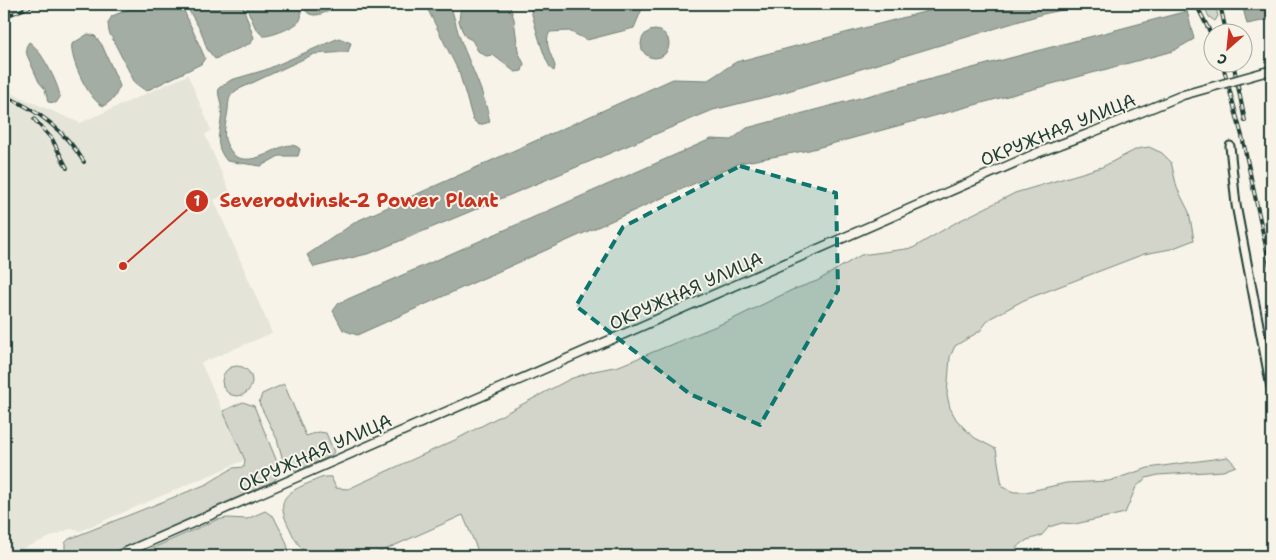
<svg xmlns="http://www.w3.org/2000/svg" width="1276" height="560" viewBox="0 0 1276 560" font-family="'Shantell Sans',sans-serif">
	<style>
		.built { fill: #e5e4d9 }
		.green { fill: #d3d5ca; stroke: #79897f }
		.water { fill: #a4ada3; stroke: #6f8077 }
		.lines { fill: none; stroke-linecap: round; stroke-linejoin: round }
		.tertiary-casing { stroke: #1f3d34; stroke-width: 11 }
		.secondary-casing { stroke: #1f3d34; stroke-width: 11 }
		.tertiary { stroke: #f7f3e8; stroke-width: 7 }
		.secondary { stroke: #f7f3e8; stroke-width: 8 }
		.rail-casing { stroke: #1f3d34; stroke-width: 4 }
		.rail { stroke: #f7f3e8; stroke-width: 2; stroke-dasharray: 5.5; stroke-linecap: butt }
		.secondary-bridge-casing { stroke: #1f3d34; stroke-width: 11; stroke-linecap: butt }
		.secondary-bridge { stroke: #f7f3e8; stroke-width: 8 }
		.marked { fill: #0f766e; fill-opacity: 0.2; stroke: #0f766e; stroke-width: 4; stroke-dasharray: 10 6; stroke-linejoin: round }
		.labels { text-anchor: middle; dominant-baseline: central; stroke-width: 4; stroke-linejoin: round; paint-order: stroke }
		.street-label { font-size: 18px; fill: #1f3d34; stroke: #f7f3e8 }
		.leader { fill: none; stroke: #c8321e; stroke-width: 2 }
		.callout-dot { fill: #c8321e; stroke: #f7f3e8; stroke-width: 2 }
		.mark-label { font-size: 15px; text-anchor: middle; font-weight: bold; fill: #fff }
		.callout-label { font-size: 19px; text-anchor: middle; font-weight: bold; fill: #c8321e; stroke: #f7f3e8; stroke-width: 4; stroke-linejoin: round; paint-order: stroke }
	</style>
	<rect width="100%" height="100%" fill="#f7f3e8"/>
	<filter id="ink" filterUnits="userSpaceOnUse"><feTurbulence type="fractalNoise" baseFrequency=".02" numOctaves="2"/><feDisplacementMap in="SourceGraphic" scale="10" xChannelSelector="R" yChannelSelector="G"/><feConvolveMatrix kernelMatrix="1 2 1 2 8 2 1 2 1" color-interpolation-filters="sRGB"/></filter>
	<g filter="url(#ink)">
		<path class="built" d="M 188,75 L 211,130 L 205,135 L 230,192 L 214,200 L 272,333 L 201,363 L 245,460 L 80,531 L 70,529 L 4,556 L 4,90 L 80,123 Z"/>
		<g class="green">
			<path d="M 1203,4 L 1215,4 L 1218,16 L 1215,21 L 1209,17 Z"/>
			<path d="M 1149,147 L 1162,153 L 1171,162 L 1177,188 L 1189,212 L 1194,240 L 1171,249 L 1144,254 L 1024,300 L 989,319 L 980,331 L 955,346 L 950,357 L 948,382 L 947,395 L 950,408 L 956,419 L 965,429 L 975,438 L 996,449 L 1002,487 L 1014,492 L 1026,492 L 1066,483 L 1109,481 L 1148,468 L 1228,457 L 1236,466 L 1223,471 L 1158,475 L 1146,478 L 1136,487 L 1125,513 L 1075,524 L 1062,523 L 1049,527 L 1041,536 L 1027,540 L 1017,547 L 1012,556 L 480,556 L 463,515 L 371,556 L 311,556 C 300,549 295,540 290,529 C 276,502 282,494 309,483 C 317,480 322,476 331,477 L 336,488 L 348,489 L 455,440 L 570,379 L 594,371 L 619,366 L 733,319 L 792,290 L 817,281 L 861,255 L 913,248 L 955,223 L 1015,193 L 1102,167 L 1137,149 Z"/>
			<circle cx="237" cy="381" r="15"/>
			<path d="M 284,384 L 306,436 L 319,432 L 326,433 L 334,452 L 331,456 L 296,471 L 284,464 L 277,439 L 259,403 L 262,394 Z"/>
			<path d="M 243,402 L 254,406 L 280,469 L 280,473 L 274,481 L 105,556 L 65,556 L 65,543 L 69,539 L 207,484 L 233,468 L 244,467 L 245,460 L 223,411 Z"/>
			<path d="M 265,511 L 274,517 C 279,529 289,542 289,556 L 135,556 L 216,520 L 227,518 L 247,519 Z"/>
		</g>
		<g class="water">
			<path d="M 142,4 L 181,4 L 205,58 L 201,64 L 146,91 L 135,83 L 109,32 L 108,23 L 112,16 Z"/>
			<path d="M 185,4 L 242,4 L 254,38 L 251,43 L 215,59 L 207,49 L 201,31 Z"/>
			<path d="M 245,4 L 299,4 C 300,9 303,15 300,20 C 298,26 270,37 263,36 L 256,29 Z"/>
			<path d="M 302,4 L 344,4 C 329,9 310,26 302,4 Z"/>
			<path d="M 425,4 L 449,4 C 455,16 456,28 461,41 C 471,67 485,94 490,122 L 479,125 L 473,120 L 459,72 Z"/>
			<path d="M 461,4 L 509,4 L 514,19 L 518,51 L 524,64 L 522,71 L 515,72 L 493,55 L 486,56 L 478,51 L 472,40 L 466,37 L 462,30 L 459,21 Z"/>
			<path d="M 529,4 L 644,4 L 634,28 L 587,40 L 569,31 L 550,32 C 543,42 552,56 555,66 L 554,71 C 545,68 533,16 529,4 Z"/>
			<path d="M 954,4 L 1090,4 L 1043,14 L 778,94 L 713,110 L 371,253 L 314,267 L 307,255 L 357,221 L 673,79 L 708,80 L 736,62 Z"/>
			<path d="M 1242,4 L 1272,4 L 1272,19 L 1247,24 Z"/>
			<path d="M 1187,11 L 1194,39 L 1173,51 L 809,150 L 740,163 L 357,335 L 343,330 L 333,311 L 339,303 L 711,139 L 731,140 L 747,128 Z"/>
			<circle cx="655" cy="44" r="14"/>
			<path d="M 88,34 L 95,36 L 102,45 L 120,86 L 114,98 L 104,106 C 90,103 69,58 72,44 Z"/>
			<path d="M 339,38 L 351,43 L 348,52 L 314,54 L 237,90 C 228,96 229,100 228,110 C 225,131 219,139 236,157 C 262,168 285,134 300,149 L 298,156 L 279,156 L 261,166 L 227,161 C 210,141 224,128 221,107 C 221,100 217,95 219,88 L 231,80 L 265,70 Z"/>
			<path d="M 29,42 C 40,48 59,84 60,97 L 56,103 L 48,102 L 45,89 L 39,82 L 27,55 L 26,47 Z"/>
		</g>
		<g class="lines">
			<g class="tertiary-casing">
				<path id="tertiary" d="M 1230,146 L 1236,205 L 1272,393"/>
			</g>
			<g class="secondary-casing">
				<path id="secondary" d="M 117,556 L 1037,153 L 1088,134"/>
			</g>
			<use href="#tertiary" class="tertiary"/>
			<use href="#secondary" class="secondary"/>
			<g class="rail-casing">
				<g id="rail">
					<path d="M 1196,4 L 1214,40"/>
					<path d="M 1220,4 L 1226,32"/>
					<path d="M 4,17 L 36,4"/>
					<path d="M 1222,62 L 1242,136 L 1272,275"/>
					<path d="M 1233,62 L 1245,121"/>
					<path d="M 4,96 C 37,109 66,132 84,162"/>
					<path d="M 34,119 L 52,139 L 67,168"/>
				</g>
			</g>
			<use href="#rail" class="rail"/>
			<g class="secondary-bridge-casing">
				<path id="secondary-bridge" d="M 1088,134 L 1183,95 L 1272,70"/>
			</g>
			<use href="#secondary-bridge" class="secondary-bridge"/>
		</g>
	</g>
	<path class="marked" d="M 740,166 L 836,193 L 838,290 L 760,425 L 690,394 L 576,306 L 623,227 Z"/>
	<g class="labels">
		<g class="street-label">
			<text transform="translate(1058 130) rotate(-22)">ОКРУЖНАЯ УЛИЦА</text>
			<text transform="translate(686 291) rotate(-24)">ОКРУЖНАЯ УЛИЦА</text>
			<text transform="translate(315 453) rotate(-24)">ОКРУЖНАЯ УЛИЦА</text>
		</g>
	</g>
	<path class="leader" d="M123 266L197 201"/>
	<g class="callout-dot">
		<circle cx="123" cy="266" r="5"/>
		<circle cx="197" cy="201" r="12"/>
	</g>
	<g class="mark-label">
		<text x="197" y="206">1</text>
	</g>
	<g class="callout-label">
		<text x="359" y="207">Severodvinsk-2 Power Plant</text>
	</g>
	<rect width="1276" height="560" fill="none" stroke="#f7f3e8" stroke-width="20"/>
	<rect x="10" y="10" width="1256" height="540" fill="none" stroke="#1f3d34" stroke-width="2" filter="url(#ink)"/>
	<g transform="translate(1228 48) rotate(207)"><circle r="24" fill="#f7f3e8" stroke="#a1aaa0"/>
	<path d="M0-4L9 19L0 12L-9 19Z" fill="#c8321e"/>
	<text y="-8" font-size="14" font-weight="bold" text-anchor="middle" fill="#1f3d34">С</text>
	</g>
</svg>
